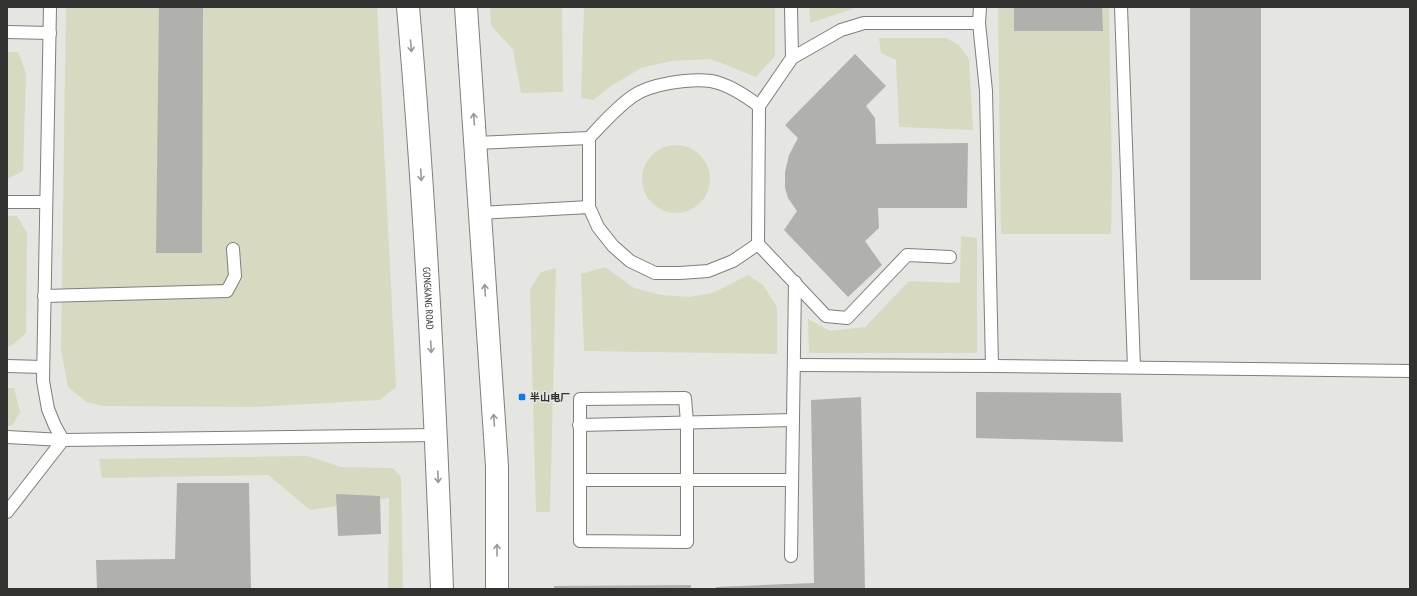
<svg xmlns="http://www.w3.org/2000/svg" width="1417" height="596" viewBox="0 0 1417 596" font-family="'PT Sans Narrow','Noto Sans SC',sans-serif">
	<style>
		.green { fill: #d7dac0 }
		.building { fill: #b0b1ad }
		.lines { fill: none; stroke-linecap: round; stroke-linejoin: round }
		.service-casing { stroke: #7e7f7b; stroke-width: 14 }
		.secondary-casing { stroke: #7e7f7b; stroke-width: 24 }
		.service { stroke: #fff; stroke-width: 12 }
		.secondary { stroke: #fff; stroke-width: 22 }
		.oneway { stroke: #989998 }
		.poi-dot { fill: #147ae2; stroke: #e5e6e2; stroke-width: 1.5 }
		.labels { text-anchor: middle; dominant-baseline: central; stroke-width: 3; stroke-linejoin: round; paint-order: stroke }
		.street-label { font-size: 10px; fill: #323331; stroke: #e5e6e2 }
		.poi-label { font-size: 10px; font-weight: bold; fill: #323331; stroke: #e5e6e2; text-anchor: start }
	</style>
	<rect width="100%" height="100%" fill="#e5e6e2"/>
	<g class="green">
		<path d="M 66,7 L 377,7 L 396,387 L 380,400 L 253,407 L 104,406 L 86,402 L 68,387 L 61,350 Z"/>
		<path d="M 490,7 L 562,7 L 563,92 L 521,93 L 513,50 L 491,25 Z"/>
		<path d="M 584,7 L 775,7 L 775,56 L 756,77 L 711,59 L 671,61 L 641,68 L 611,86 L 593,100 L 581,98 Z"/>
		<path d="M 809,7 L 869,7 L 855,8 L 810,23 Z"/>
		<path d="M 998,7 L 1109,7 L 1112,178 L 1111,234 L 1001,234 Z"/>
		<path d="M 879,38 L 946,38 L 959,45 L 969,59 L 973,130 L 899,127 L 896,60 L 881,53 Z"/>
		<path d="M 7,52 L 18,52 L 26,73 L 23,171 L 7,179 Z"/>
		<circle cx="676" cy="179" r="34"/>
		<path d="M 7,216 L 17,216 L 27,233 L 26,333 L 12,345 L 7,347 Z"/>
		<path d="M 961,236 L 977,238 L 977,353 L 809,353 L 808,319 L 830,331 L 865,327 L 909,281 L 960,283 Z"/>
		<path d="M 605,267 L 634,288 L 662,295 L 689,297 L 713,293 L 748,275 L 763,285 L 777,307 L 777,354 L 584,351 L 581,274 Z"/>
		<path d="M 556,268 L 550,512 L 536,512 L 530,289 L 541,272 Z"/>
		<path d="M 7,388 L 14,388 L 20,412 L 12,426 L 7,426 Z"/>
		<path d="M 307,456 L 341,467 L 393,468 L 401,477 L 403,589 L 388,589 L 389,498 L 310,510 L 268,475 L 102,478 L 99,459 Z"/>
	</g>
	<g class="building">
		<path d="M 159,7 L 203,7 L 202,253 L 156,253 Z"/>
		<path d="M 1014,7 L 1102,7 L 1103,31 L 1014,31 Z"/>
		<rect x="1190" y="7" width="71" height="273"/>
		<path d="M 855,54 L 886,86 L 866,106 L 875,118 L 876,144 L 968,143 L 967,208 L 878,208 L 879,228 L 865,241 L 882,265 L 848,297 L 784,230 L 797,211 L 788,198 L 785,188 L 785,172 L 789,155 L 798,138 L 785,125 Z"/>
		<path d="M 976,392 L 1121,393 L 1123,442 L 976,438 Z"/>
		<path d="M 861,397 L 865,589 L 716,589 L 716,587 L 814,583 L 811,400 Z"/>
		<path d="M 177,483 L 249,483 L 251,589 L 97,589 L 96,560 L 175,559 Z"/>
		<path d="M 336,494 L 380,496 L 381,534 L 338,536 Z"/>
		<path d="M 691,585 L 691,589 L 554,589 L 554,586 Z"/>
	</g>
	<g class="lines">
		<g class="service-casing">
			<g id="service">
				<path d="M 791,7 L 792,58"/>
				<path d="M 980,7 L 979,23 L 986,91 L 992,366"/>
				<path d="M 1121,7 L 1134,367"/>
				<path d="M 7,32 L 50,33"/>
				<path d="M 589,138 L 589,207"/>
				<path d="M 475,143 L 589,138 C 603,123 616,108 633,96 C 650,84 690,78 711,81 C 727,84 746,96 759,106 L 792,58 L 841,30 L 864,23 L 979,23"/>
				<path d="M 7,202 L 46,202"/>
				<path d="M 480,213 L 589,207 L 598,227 L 613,246 L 630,261 L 655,273 L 680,273 L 708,271 L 733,261 L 758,244 L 759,106"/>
				<path d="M 758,244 L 826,316 L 847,318 L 907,255 L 950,257"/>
				<path d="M 44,296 L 227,291 L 235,276 L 233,249"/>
				<path d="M 794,365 L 992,366 L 1410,371"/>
				<path d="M 7,366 L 43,367"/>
				<path d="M 685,398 L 687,422 L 687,542 L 580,541 L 580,399 Z"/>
				<path d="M 579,425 L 793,420"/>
				<path d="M 7,437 L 63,440 L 436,435"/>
				<path d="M 580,480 L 792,480"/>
				<path d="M 7,512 L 63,440 L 55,426 L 48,409 L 43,381 L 50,7"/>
				<path d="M 791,556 L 795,282"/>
			</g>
		</g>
		<g class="secondary-casing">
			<g id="secondary">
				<path id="s1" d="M 408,7 C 425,201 435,395 442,589"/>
				<path d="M 466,7 L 497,466 L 497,589"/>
			</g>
		</g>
		<use href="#service" class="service"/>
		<use href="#secondary" class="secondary"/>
	</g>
	<defs><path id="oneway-shaft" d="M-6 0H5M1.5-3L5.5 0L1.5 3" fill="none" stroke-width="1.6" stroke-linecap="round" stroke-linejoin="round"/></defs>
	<g class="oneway">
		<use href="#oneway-shaft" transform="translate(411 46) rotate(85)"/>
		<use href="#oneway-shaft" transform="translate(474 119) rotate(-94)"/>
		<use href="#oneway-shaft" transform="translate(421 175) rotate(87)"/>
		<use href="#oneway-shaft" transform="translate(485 290) rotate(-94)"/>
		<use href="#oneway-shaft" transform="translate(431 347) rotate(87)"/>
		<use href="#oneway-shaft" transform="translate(494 420) rotate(-94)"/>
		<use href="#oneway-shaft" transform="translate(438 477) rotate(88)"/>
		<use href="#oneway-shaft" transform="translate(497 550) rotate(-90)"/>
	</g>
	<rect class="poi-dot" x="518" y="393" width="8" height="8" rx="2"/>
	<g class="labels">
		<g class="street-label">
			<text stroke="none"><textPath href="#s1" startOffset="292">GONGKANG ROAD</textPath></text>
		</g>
		<g class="poi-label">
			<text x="530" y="397">半山电厂</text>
		</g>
	</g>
	<rect width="1417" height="596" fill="none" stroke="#323331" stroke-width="16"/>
</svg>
